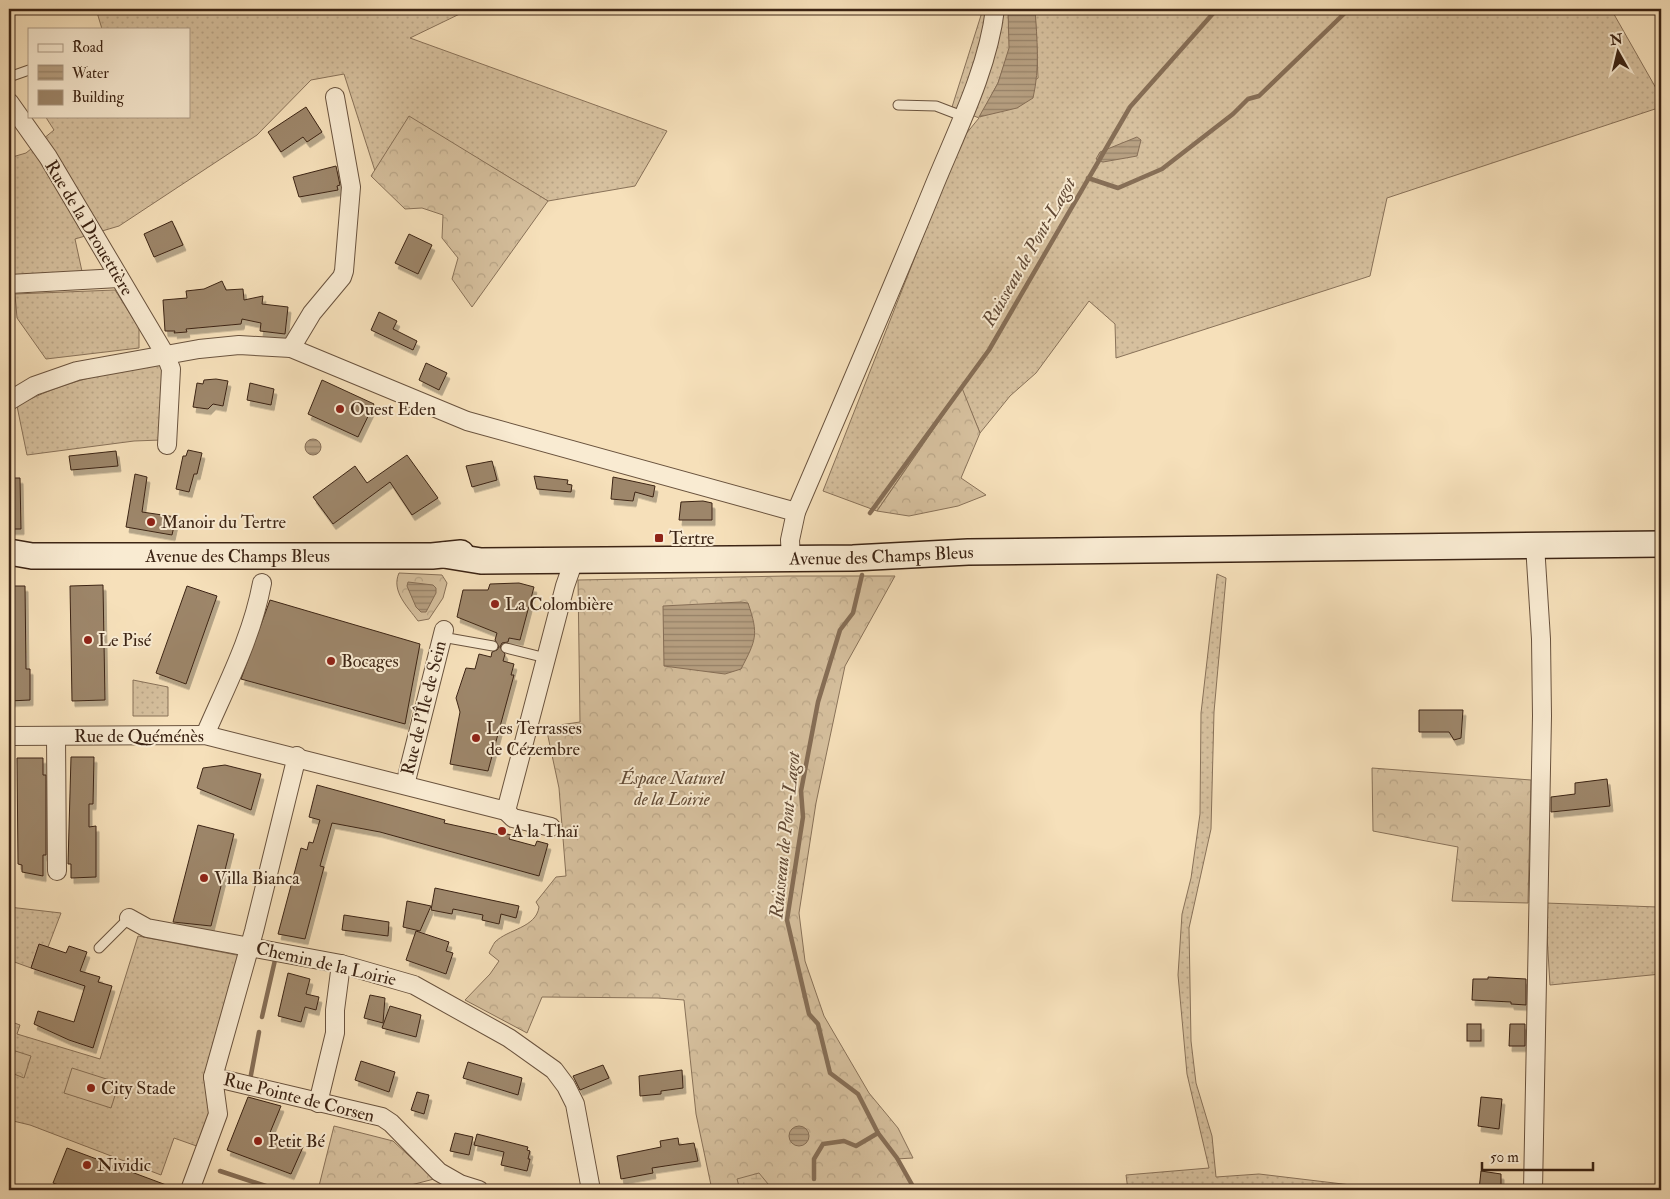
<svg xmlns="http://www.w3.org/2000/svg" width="1670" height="1199" viewBox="0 0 1670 1199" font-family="'IM FELL Double Pica',serif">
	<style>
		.grass { fill: url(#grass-dots); stroke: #897259 }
		.forest { fill: url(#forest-crowns); stroke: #897259 }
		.wetland { fill: url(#wetland-marsh); stroke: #897259 }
		.pitch { fill: #d6c09e; stroke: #897259 }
		.water { fill: url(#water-rules); stroke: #866e56 }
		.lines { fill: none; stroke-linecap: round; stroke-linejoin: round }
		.stream { stroke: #866e56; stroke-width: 4.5 }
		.building { fill: #9d866a; stroke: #3c2414; filter: url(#shadow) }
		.lane-casing { stroke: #6a533e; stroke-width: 11 }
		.street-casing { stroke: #6a533e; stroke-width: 20 }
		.secondary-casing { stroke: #3c2414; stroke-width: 28 }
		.lane { stroke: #f9ebd2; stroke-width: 9 }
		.street { stroke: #f9ebd2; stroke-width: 18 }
		.secondary { stroke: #f9ebd2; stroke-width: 25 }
		.poi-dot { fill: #8f2418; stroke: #f9ebd2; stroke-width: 2 }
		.labels { text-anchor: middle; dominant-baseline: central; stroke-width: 4; stroke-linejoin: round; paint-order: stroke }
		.street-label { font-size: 18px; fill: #3c2414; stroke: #f9ebd2 }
		.poi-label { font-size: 18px; fill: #3c2414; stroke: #f9ebd2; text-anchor: start }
		.park-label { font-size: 18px; font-style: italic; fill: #624b36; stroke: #f9ebd2 }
		.water-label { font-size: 19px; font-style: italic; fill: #614935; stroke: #f9ebd2 }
	</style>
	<defs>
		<pattern id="grass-dots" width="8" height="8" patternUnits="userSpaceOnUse" patternTransform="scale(1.25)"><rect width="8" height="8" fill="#d6c09e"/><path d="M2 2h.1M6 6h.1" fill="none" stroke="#b9a587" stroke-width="1.8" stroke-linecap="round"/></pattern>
		<pattern id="forest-crowns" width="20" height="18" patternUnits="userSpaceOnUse" patternTransform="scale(1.25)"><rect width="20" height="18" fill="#d6c09e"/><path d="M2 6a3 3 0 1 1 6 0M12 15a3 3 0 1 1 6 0" fill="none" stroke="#b9a587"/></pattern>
		<pattern id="wetland-marsh" width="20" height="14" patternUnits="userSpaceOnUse" patternTransform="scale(1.25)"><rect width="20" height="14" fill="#d6c09e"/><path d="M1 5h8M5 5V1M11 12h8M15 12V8" fill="none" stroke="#b9a587"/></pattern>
		<pattern id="water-rules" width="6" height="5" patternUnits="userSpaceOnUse" patternTransform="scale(1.25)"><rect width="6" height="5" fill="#b7a082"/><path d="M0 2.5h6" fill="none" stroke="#968269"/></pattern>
		<filter id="shadow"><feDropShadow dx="3" dy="5.5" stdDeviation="0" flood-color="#0004"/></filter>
	</defs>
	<rect width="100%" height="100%" fill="#f6e0ba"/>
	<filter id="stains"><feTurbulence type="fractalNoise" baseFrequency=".004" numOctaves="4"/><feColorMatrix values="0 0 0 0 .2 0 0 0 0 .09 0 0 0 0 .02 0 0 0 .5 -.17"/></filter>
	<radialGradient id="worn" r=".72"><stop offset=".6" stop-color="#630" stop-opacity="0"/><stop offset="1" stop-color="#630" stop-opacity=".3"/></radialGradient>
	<g class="grass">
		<path d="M 96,9 L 470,9 L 410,38 L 667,131 L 635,186 L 548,201 L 409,117 L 375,171 L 344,74 L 311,80 L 257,135 L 119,226 L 75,239 L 83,276 L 9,279 L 9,158 L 26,153 L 54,130 L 45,116 L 189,116 L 189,29 L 102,29 Z"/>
		<path d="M 983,9 L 1008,9 L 1010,48 L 998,83 L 980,117 L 1038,78 L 1035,9 L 1611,9 L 1661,97 L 1661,107 L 1387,198 L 1370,276 L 1116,358 L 1115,324 L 1089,301 L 1036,373 L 1010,396 L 980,433 L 961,388 L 877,511 L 823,491 L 961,140 L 979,118 L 952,107 Z"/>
		<path d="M 115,290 L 139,328 L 139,348 L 46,359 L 17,318 L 15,294 Z"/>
		<path d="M 161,363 L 165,366 L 161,440 L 134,441 L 27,455 L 17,406 C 62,381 111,372 161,363 Z"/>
		<path d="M 1217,574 L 1226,578 L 1214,712 L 1211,829 L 1189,928 L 1191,1041 L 1196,1083 L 1212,1136 L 1216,1177 L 1259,1174 L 1393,1190 L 1128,1190 L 1126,1175 L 1209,1168 L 1187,1074 L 1178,975 L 1182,914 L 1191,878 L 1200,814 L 1201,713 Z"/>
		<path d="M 133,680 L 168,687 L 168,716 L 133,716 Z"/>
		<path d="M 1545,903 L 1658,907 L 1661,914 L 1661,974 L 1550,985 Z"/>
		<path d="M 9,907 L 61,913 L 48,947 L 39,945 L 31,968 L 9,960 Z"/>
		<path d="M 138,936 L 247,957 L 205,1149 L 174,1138 L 161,1175 L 30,1125 L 9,1120 L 9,1021 L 20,1025 L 17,1034 L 100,1059 Z"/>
	</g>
	<g class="forest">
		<path d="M 409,116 L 548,201 L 472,307 L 452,279 L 458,258 L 442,238 L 443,215 L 422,208 L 405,209 L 371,176 Z"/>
		<path d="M 962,388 L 980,433 L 961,478 L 986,495 L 958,506 L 909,516 L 877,511 Z"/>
		<path d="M 399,573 L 442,575 L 447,583 L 443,598 L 429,619 L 418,621 C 407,606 391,591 399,573 Z"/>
		<path d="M 788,576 L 895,576 L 845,666 L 816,803 L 799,913 L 805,961 L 824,1016 L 869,1093 L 898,1128 L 913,1158 L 896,1159 L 915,1190 L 712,1190 L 696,1114 L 684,1000 L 658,998 L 542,997 L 527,1033 L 465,1000 L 490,974 L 499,961 L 489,953 C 491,949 493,945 495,942 C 508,929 536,928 539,907 L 536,902 L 556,877 L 566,876 L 559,788 L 546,727 L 580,722 L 578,580 Z"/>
		<path d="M 1372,768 L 1531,780 L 1528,903 L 1452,901 L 1458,847 L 1373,831 Z"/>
		<path d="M 9,1049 L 31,1056 L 24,1078 L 9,1072 Z"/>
		<path d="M 334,1126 L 393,1141 L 434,1179 L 411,1185 L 410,1190 L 318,1190 Z"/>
	</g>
	<path class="wetland" d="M 759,1173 L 773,1190 L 740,1190 L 737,1179 Z"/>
	<path class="pitch" d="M 72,1068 L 119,1083 L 111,1108 L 64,1093 Z"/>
	<g class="water">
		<path d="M 1008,9 L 1035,9 C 1037,39 1040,68 1033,98 L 1017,108 L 979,117 L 998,83 L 1009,48 Z"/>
		<path d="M 1137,137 L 1141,140 L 1137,156 L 1103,162 L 1096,159 L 1100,152 Z"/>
		<circle cx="313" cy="447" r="8"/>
		<path d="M 408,582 L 433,585 L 436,588 L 436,593 L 426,612 L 421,612 L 416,607 L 407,586 Z"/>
		<path d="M 741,602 L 748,603 C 759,635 756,640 741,669 L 725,674 L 664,666 L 663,606 Z"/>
		<circle cx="799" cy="1136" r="10"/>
	</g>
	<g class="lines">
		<g class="stream">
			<path d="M 1088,178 L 1118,188 L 1162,169 L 1233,114 L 1248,99 L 1259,96 L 1349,9"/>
			<path d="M 870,513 L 989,350 L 1130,107 L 1217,9"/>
			<path d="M 862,575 L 853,613 L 840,630 L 818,702 L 801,791 L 803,817 L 787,920 L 809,1014 L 818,1024 L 830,1073 L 858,1094 L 878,1133 L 897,1158 L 915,1190"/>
			<path d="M 262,1017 L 275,960"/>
			<path d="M 250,1080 L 259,1032"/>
			<path d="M 220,1171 L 278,1190"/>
			<path d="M 814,1179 L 814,1159 L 823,1144 L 844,1141 L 856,1146 L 878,1133"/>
		</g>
	</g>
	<g class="building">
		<path d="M 306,107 L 322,132 L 307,142 L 303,137 L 281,152 L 268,132 Z"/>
		<path d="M 336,166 L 340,185 L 337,186 L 338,190 L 299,197 L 293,177 Z"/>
		<path d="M 172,221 L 183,245 L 154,257 L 144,234 Z"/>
		<path d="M 409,234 L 432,245 L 418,274 L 395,263 Z"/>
		<path d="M 222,281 L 226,290 L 243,289 L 244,300 L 263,296 L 262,304 L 288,307 L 285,334 L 260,331 L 261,323 L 242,319 L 241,324 L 186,329 L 187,332 L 174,333 L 175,331 L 165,331 L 163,300 L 187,298 L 186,291 L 204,289 Z"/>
		<path d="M 379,312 L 397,321 L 393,329 L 417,341 L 413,350 L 371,330 Z"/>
		<path d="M 426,363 L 447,373 L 439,390 L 419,380 Z"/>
		<path d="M 216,379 L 228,381 L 223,406 L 213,404 L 208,409 L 193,407 L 197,383 L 203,384 L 204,380 Z"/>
		<path d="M 322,380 L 374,404 L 358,437 L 308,414 Z"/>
		<path d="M 250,383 L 274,389 L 271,405 L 247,400 Z"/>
		<path d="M 188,450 L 202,453 L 197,474 L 194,474 L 189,492 L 176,489 L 183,456 L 186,456 Z"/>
		<path d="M 116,451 L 118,466 L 71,470 L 69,456 Z"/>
		<path d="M 407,455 L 438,498 L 412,515 L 390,482 L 333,524 L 313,497 L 355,466 L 367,483 Z"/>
		<path d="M 492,461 L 497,480 L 472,487 L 466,466 Z"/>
		<path d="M 135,474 L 147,477 L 142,512 L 176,517 L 172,535 L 126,527 Z"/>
		<path d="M 534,476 L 568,480 L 567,484 L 572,485 L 571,492 L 537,489 Z"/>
		<path d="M 613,477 L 655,486 L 653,497 L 635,492 L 633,501 L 611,499 Z"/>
		<path d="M 9,478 L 20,478 L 21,529 L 9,529 Z"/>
		<path d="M 703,501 L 712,503 L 712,520 L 679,520 L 681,502 Z"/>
		<path d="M 519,583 L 534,587 L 520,640 L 509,638 L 508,642 L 502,643 L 500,647 L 505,654 L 503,661 L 514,664 L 511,675 L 514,675 L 488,771 L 450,764 L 460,712 L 456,698 L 466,668 L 475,669 L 479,654 L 491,657 L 492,652 L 497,650 L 499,647 L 495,640 L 497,633 L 457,617 L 463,590 L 488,590 L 490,584 Z"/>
		<path d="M 103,585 L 105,700 L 72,701 L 70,586 Z"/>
		<path d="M 9,586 L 25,586 L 26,669 L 30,669 L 30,700 L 9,701 Z"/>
		<path d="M 187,586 L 217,596 L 186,684 L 156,673 Z"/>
		<path d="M 270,600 L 420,644 L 405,724 L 241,679 Z"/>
		<path d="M 1419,710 L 1463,710 L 1461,738 L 1454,740 L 1449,732 L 1419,732 Z"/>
		<path d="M 71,757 L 94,757 L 93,804 L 89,804 L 89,827 L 96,826 L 96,877 L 71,878 L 71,864 L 68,864 Z"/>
		<path d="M 17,758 L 43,758 L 43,775 L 46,775 L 46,855 L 43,855 L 43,876 L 22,872 L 22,865 L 18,864 Z"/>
		<path d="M 225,765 L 261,774 L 251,810 L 197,788 L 203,768 Z"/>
		<path d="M 1607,779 L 1610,806 L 1551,812 L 1551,797 L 1575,794 L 1575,783 Z"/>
		<path d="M 317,785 L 445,820 L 444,823 L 499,835 L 499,832 L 511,835 L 509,839 L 535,846 L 537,841 L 548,844 L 539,876 L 380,832 L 332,823 L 320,866 L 324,867 L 305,939 L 278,934 L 301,848 L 307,850 L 309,842 L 313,843 L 320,820 L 309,817 Z"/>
		<path d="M 198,825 L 234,834 L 211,926 L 173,922 Z"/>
		<path d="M 435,888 L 519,906 L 516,918 L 501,914 L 499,924 L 482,920 L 483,915 L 453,909 L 452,914 L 431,910 Z"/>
		<path d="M 407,901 L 431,906 L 420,931 L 403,927 Z"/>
		<path d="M 344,915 L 389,922 L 388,936 L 342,930 Z"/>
		<path d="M 416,931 L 449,942 L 446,951 L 453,953 L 446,974 L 406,960 Z"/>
		<path d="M 39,944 L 66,953 L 69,946 L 87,952 L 80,971 L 100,977 L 98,982 L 112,986 L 93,1048 L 69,1040 L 34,1024 L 38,1011 L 74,1022 L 85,986 L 31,968 Z"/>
		<path d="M 288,973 L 310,979 L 306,994 L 319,997 L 316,1010 L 305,1007 L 301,1022 L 278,1016 Z"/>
		<path d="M 1488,977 L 1526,979 L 1526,1005 L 1511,1004 L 1511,1002 L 1472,1000 L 1473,979 L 1488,979 Z"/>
		<path d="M 370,995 L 385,998 L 383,1023 L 364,1018 Z"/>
		<path d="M 390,1006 L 421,1015 L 416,1037 L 382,1028 Z"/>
		<rect x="1467" y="1024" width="14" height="17"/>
		<path d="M 1510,1024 L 1525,1024 L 1525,1046 L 1509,1046 Z"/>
		<path d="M 361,1061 L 395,1072 L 389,1092 L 355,1080 Z"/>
		<path d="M 468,1062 L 522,1078 L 518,1095 L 463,1078 Z"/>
		<path d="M 603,1065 L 609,1078 L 580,1090 L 573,1076 Z"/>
		<path d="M 682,1070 L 683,1088 L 661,1091 L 661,1094 L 640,1096 L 639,1076 Z"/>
		<path d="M 417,1092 L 429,1095 L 424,1114 L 411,1110 Z"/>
		<path d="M 248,1097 L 281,1106 L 269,1135 L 303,1147 L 291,1174 L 227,1150 Z"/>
		<path d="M 1481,1097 L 1502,1099 L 1499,1129 L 1478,1126 Z"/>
		<path d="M 455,1133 L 473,1137 L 469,1155 L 450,1151 Z"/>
		<path d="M 477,1134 L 528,1147 L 527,1150 L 530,1151 L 528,1159 L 530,1159 L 527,1171 L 501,1165 L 504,1152 L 474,1145 Z"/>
		<path d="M 678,1138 L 679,1145 L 694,1143 L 698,1161 L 652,1168 L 653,1173 L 621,1179 L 617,1156 L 661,1147 L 660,1141 Z"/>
		<path d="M 67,1148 L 177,1189 L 177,1190 L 72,1190 L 53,1183 Z"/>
		<path d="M 1481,1171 L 1501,1174 L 1501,1190 L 1479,1190 Z"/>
	</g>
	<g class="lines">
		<g class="lane-casing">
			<g id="lane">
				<path d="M 9,77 L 29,70"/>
				<path d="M 898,105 L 936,106 L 962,116"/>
				<path d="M 442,637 L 493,646"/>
				<path d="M 506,648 L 546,658"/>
				<path d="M 99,948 L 129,918"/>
			</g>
		</g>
		<g class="street-casing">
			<g id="street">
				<path d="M 9,102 L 48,157 L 166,356 L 171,369 L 167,445"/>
				<path d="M 9,284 L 119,278"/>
				<path d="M 291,348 L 312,313 L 342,277 L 344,271 L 351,187 L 335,97"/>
				<path d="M 9,401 L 34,386 L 77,371 L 199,349 L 239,345 L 291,348 L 467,421 L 796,512"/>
				<path d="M 791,559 L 790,540 L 796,512 C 842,405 888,298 932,191 C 955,134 988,70 995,9"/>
				<path d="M 205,735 C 227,684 252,637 262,583"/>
				<path d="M 9,736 L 205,735 L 506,811 L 565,586 L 574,560"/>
				<path d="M 56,736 L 57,871"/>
				<path d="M 405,785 L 444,630"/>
				<path d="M 506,811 L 513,818 L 551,827"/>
				<path d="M 129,918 L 147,928 L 341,964 L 414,985 L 509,1038 L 554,1070 L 566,1086 L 575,1104 L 591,1190"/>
				<path d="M 213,1077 L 382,1117 L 391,1123 L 439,1172 L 460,1184 L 479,1190"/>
				<path d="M 318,1103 L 335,1033 L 335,1010 L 341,964"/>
				<path d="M 190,1190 L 218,1114 L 213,1077 L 254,931 L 297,756"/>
				<path d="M 1533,1190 L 1542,716 L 1541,639 L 1535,545"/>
			</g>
		</g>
		<g class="secondary-casing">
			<g id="secondary">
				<path id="s1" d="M 9,552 L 32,556 L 432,556 L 461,553"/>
				<path id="s2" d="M 444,555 L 481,561 L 853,558 L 968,552 L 1661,544"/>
			</g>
		</g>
		<use href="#lane" class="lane"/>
		<use href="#street" class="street"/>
		<use href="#secondary" class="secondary"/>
	</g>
	<g class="poi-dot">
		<circle cx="340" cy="409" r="5"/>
		<circle cx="151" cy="522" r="5"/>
		<rect x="654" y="533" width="10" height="10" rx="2.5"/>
		<circle cx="495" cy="604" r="5"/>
		<circle cx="88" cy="640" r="5"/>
		<circle cx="331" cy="661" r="5"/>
		<circle cx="476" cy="738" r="5"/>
		<circle cx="502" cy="831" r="5"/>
		<circle cx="204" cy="878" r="5"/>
		<circle cx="91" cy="1088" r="5"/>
		<circle cx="258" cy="1141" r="5"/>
		<circle cx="87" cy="1165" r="5"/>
	</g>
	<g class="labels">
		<g class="street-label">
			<text transform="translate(89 228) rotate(59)">Rue de la Drouettière</text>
			<text stroke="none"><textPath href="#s2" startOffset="438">Avenue des Champs Bleus</textPath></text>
			<text stroke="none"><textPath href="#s1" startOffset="229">Avenue des Champs Bleus</textPath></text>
			<text transform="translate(424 708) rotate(-76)">Rue de l'Île de Sein</text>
			<text x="139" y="736">Rue de Quéménès</text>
			<text transform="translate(326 964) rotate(13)">Chemin de la Loirie</text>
			<text transform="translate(299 1098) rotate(14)">Rue Pointe de Corsen</text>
		</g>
		<g class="poi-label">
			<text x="350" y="409">Ouest Eden</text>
			<text x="161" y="522">Manoir du Tertre</text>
			<text x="669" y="538">Tertre</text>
			<text x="505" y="604">La Colombière</text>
			<text x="98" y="640">Le Pisé</text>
			<text x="341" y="661">Bocages</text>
			<text x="486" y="728">Les Terrasses<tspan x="486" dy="21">de Cézembre</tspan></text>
			<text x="512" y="831">A la Thaï</text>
			<text x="214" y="878">Villa Bianca</text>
			<text x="101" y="1088">City Stade</text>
			<text x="268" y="1141">Petit Bé</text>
			<text x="97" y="1165">Nividic</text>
		</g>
		<g class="park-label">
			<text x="672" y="778">Éspace Naturel<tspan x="672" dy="21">de la Loirie</tspan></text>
		</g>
		<g class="water-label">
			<text transform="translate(1029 252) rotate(-60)">Ruisseau de Pont-Lagot</text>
			<text transform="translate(785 835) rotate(-84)">Ruisseau de Pont-Lagot</text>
		</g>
	</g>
	<rect width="1670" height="1199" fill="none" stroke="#f6e0ba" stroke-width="30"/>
	<rect x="10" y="10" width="1650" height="1179" fill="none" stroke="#3c2414" stroke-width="2.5"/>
	<rect x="15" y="15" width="1640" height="1169" fill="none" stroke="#3c2414"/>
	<rect x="28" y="28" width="162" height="90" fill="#f9ebd2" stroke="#ad9b86"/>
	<rect x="38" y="44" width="25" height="8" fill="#f9ebd2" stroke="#ad9b86"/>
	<text x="72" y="52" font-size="15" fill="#3c2414">Road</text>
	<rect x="38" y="65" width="25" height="15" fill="url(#water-rules)" stroke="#ad9b86"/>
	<text x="72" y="78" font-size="15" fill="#3c2414">Water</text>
	<rect x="38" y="90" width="25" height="15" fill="#9d866a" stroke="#ad9b86"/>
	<text x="72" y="102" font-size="15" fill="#3c2414">Building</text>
	<g transform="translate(1618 52) rotate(352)" stroke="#f9ebd2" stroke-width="4" paint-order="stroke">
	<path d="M0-4L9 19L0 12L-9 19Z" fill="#3c2414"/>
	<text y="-8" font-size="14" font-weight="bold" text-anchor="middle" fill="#3c2414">N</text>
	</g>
	<path d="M1482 1162v8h111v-8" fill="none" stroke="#3c2414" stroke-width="2.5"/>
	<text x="1490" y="1162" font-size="15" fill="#3c2414" stroke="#f9ebd2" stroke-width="4" paint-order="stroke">50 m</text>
	<rect width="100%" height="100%" filter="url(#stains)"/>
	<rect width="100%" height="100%" fill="url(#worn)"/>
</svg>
